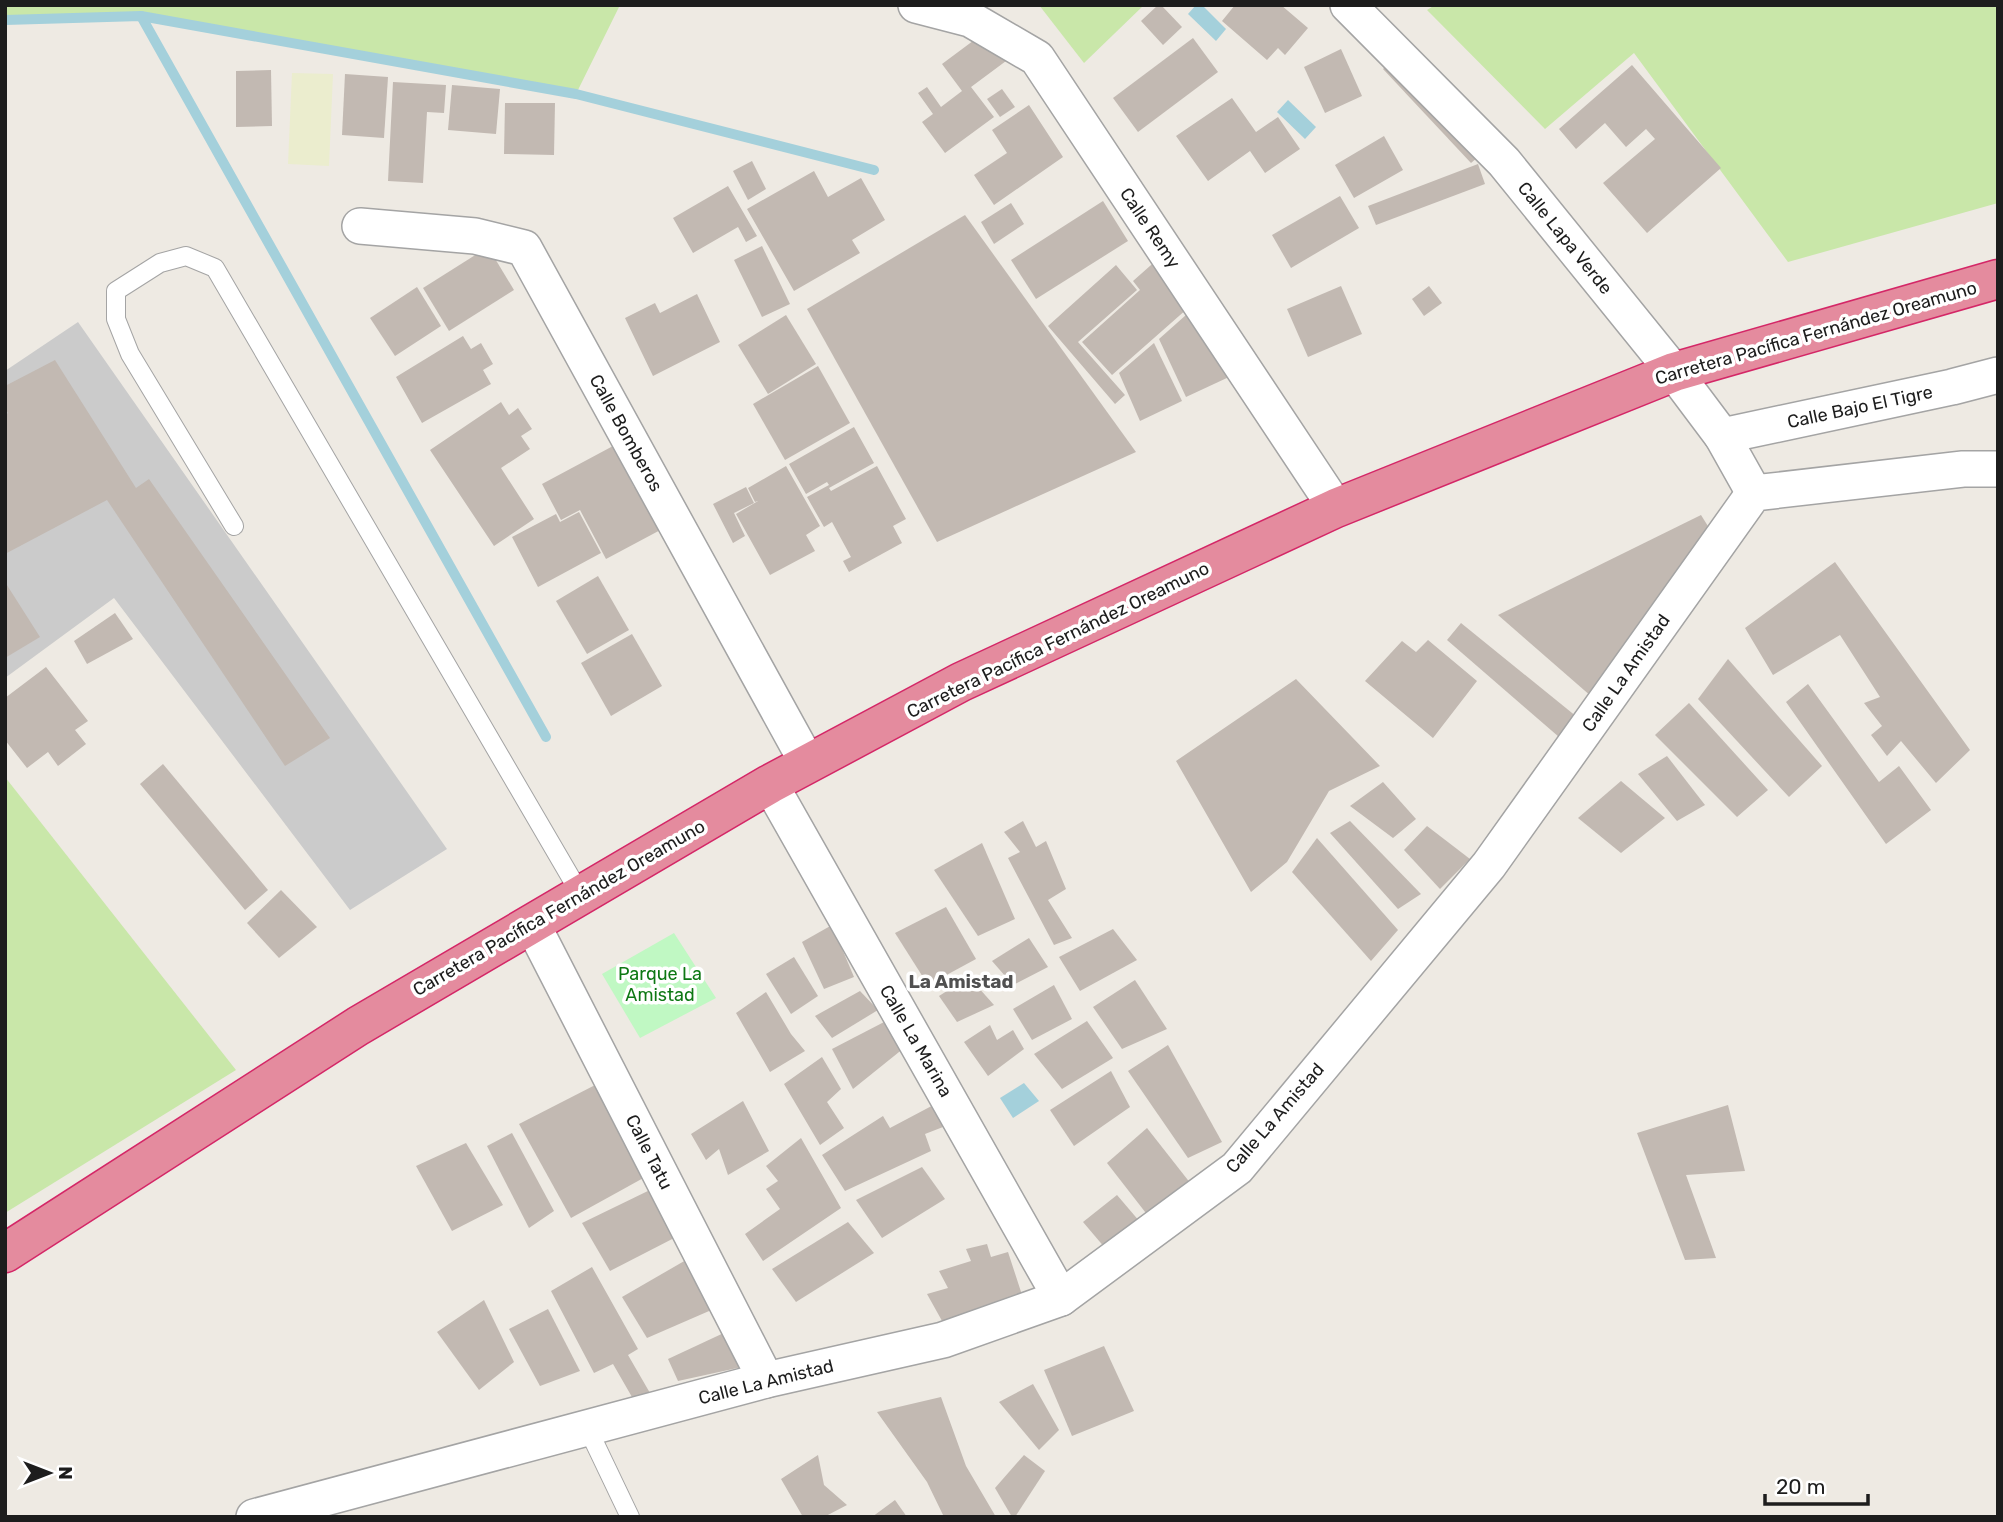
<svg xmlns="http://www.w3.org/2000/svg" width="2003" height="1522" viewBox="0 0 2003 1522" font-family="Rubik,sans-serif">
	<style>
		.religious { fill: #cbcbcb }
		.farmland { fill: #ebedce }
		.grass { fill: #c9e7a9 }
		.park { fill: #c0f8c3 }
		.water { fill: #a4d0db }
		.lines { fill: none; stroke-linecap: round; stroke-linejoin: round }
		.stream { stroke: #a4d0db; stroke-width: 10 }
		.building { fill: #c2b9b2 }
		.lane-casing { stroke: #a4a4a4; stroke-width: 20 }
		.street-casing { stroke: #a4a4a4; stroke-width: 38 }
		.highway-casing { stroke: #d42767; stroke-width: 41 }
		.lane { stroke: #fff; stroke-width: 18 }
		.street { stroke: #fff; stroke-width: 35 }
		.highway { stroke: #e48b9e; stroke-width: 38 }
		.labels { text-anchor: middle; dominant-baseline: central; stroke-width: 7; stroke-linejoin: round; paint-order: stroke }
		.street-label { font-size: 18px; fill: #1d1d1d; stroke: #fff }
		.park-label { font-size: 18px; fill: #0e7814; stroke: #fff }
		.neighbourhood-label { font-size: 19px; font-weight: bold; fill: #505050; stroke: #fff }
	</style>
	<rect width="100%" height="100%" fill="#eeeae3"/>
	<path class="religious" d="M 78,322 L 447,849 L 350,910 L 114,598 L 5,678 L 5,371 Z"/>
	<path class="farmland" d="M 292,73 L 333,74 L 329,166 L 288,164 Z"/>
	<g class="grass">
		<path d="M 5,5 L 620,5 L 576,94 L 141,16 L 5,20 Z"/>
		<path d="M 1039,5 L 1144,5 L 1084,63 Z"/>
		<path d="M 1435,5 L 1998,5 L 1998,203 L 1788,262 L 1634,53 L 1545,129 L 1427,10 Z"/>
		<path d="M 5,777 L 236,1070 L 5,1213 Z"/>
	</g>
	<path class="park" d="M 674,933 L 716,998 L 640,1038 L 602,974 Z"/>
	<g class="water">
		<path d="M 1196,5 L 1202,5 L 1226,29 L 1216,41 L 1188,14 Z"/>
		<path d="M 1288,100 L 1316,127 L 1305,139 L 1277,112 Z"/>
		<path d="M 1024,1083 L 1039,1101 L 1013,1118 L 1000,1098 Z"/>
	</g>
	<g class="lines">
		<g class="stream">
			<path d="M 141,16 L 546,737"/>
			<path d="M 5,20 L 141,16 L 576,94 L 874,170"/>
		</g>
	</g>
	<g class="building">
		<path d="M 1158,5 L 1161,5 L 1182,27 L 1163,45 L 1141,21 Z"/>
		<path d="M 1235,5 L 1281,5 L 1308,28 L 1285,55 L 1278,48 L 1267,60 L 1222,21 Z"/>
		<path d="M 985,32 L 1006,61 L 971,87 L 994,117 L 945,153 L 922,122 L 933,114 L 918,93 L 927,87 L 941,107 L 962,91 L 942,64 Z"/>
		<path d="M 1193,38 L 1218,72 L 1138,132 L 1113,98 Z"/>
		<path d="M 1341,49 L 1362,96 L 1325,113 L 1304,67 Z"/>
		<path d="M 1390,62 L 1478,157 L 1471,163 L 1383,69 Z"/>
		<path d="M 1632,65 L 1721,168 L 1647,233 L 1603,183 L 1655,139 L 1646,129 L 1626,147 L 1605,123 L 1576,149 L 1559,129 Z"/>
		<path d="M 271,70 L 272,126 L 236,127 L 236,71 Z"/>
		<path d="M 345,74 L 388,77 L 384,138 L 342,135 Z"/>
		<path d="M 393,82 L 446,85 L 444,113 L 427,112 L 423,183 L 388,181 Z"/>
		<path d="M 452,85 L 500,89 L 496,134 L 448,130 Z"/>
		<path d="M 1002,89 L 1015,107 L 1000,117 L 987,99 Z"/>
		<path d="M 1232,98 L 1256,132 L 1278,117 L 1300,149 L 1265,173 L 1250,151 L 1208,181 L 1176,136 Z"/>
		<path d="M 505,103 L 555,103 L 554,155 L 504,154 Z"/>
		<path d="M 1029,105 L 1063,157 L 994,205 L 974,175 L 1007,153 L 992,130 Z"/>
		<path d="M 1384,136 L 1403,170 L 1354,198 L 1335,165 Z"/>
		<path d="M 752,161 L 766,189 L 748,200 L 733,171 Z"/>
		<path d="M 1478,164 L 1485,184 L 1376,225 L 1368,206 Z"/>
		<path d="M 814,171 L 828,197 L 861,178 L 885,220 L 852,240 L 860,253 L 794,291 L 747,209 Z"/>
		<path d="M 728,186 L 757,236 L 746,242 L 738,227 L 693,253 L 673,218 Z"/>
		<path d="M 1340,196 L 1359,228 L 1291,268 L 1272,235 Z"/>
		<path d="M 1103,201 L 1128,241 L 1036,299 L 1011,260 Z"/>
		<path d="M 1011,203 L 1024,224 L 994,244 L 981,222 Z"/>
		<path d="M 965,215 L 1136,452 L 937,542 L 807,309 Z"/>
		<path d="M 762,246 L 790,304 L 762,317 L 734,260 Z"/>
		<path d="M 488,247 L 514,290 L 449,331 L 423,288 Z"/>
		<path d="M 1159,258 L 1196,301 L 1112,375 L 1082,342 L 1140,290 L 1133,281 Z"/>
		<path d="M 1116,265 L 1137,290 L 1078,342 L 1125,395 L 1115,404 L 1048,326 Z"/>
		<path d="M 1341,286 L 1362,334 L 1308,357 L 1287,309 Z"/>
		<path d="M 1429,286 L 1442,303 L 1424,316 L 1412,299 Z"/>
		<path d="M 417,287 L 441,326 L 395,356 L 370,318 Z"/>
		<path d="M 697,294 L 720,342 L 653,376 L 625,318 L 655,303 L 660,313 Z"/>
		<path d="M 1195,307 L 1229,377 L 1186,397 L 1159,339 Z"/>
		<path d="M 786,315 L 816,364 L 768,394 L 738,345 Z"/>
		<path d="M 463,336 L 471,349 L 481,343 L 493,364 L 483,370 L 491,384 L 422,423 L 396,377 Z"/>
		<path d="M 1154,343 L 1182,401 L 1140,421 L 1119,373 Z"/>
		<path d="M 55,360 L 136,488 L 149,479 L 330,738 L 285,766 L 107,500 L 5,554 L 5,415 L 8,413 L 5,408 L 5,386 Z"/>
		<path d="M 818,366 L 850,423 L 785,460 L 753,404 Z"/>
		<path d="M 501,402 L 509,415 L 518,408 L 532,429 L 521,436 L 530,449 L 501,468 L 534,519 L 494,546 L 430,450 Z"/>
		<path d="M 854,427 L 874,463 L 829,488 L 831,491 L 877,466 L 906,519 L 893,526 L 902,543 L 849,572 L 843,561 L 851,557 L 832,522 L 824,527 L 807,497 L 829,485 L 827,482 L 806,494 L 789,464 Z"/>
		<path d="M 613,446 L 634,487 L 642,482 L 666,527 L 606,559 L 580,510 L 561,520 L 542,484 Z"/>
		<path d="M 786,466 L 820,526 L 806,535 L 815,551 L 770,575 L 736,514 L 758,501 L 755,502 L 748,488 Z"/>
		<path d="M 746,487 L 754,503 L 734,513 L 745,536 L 733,543 L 713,504 Z"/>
		<path d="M 579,512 L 601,553 L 538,587 L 512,537 L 556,514 L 560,522 Z"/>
		<path d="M 1701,515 L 1716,539 L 1592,697 L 1498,615 Z"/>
		<path d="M 1835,562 L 1970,750 L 1936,783 L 1901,741 L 1887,756 L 1871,735 L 1882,726 L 1864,703 L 1880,697 L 1840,635 L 1773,675 L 1745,628 Z"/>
		<path d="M 598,576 L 629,630 L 587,654 L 556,601 Z"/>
		<path d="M 5,582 L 40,637 L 5,658 Z"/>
		<path d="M 115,613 L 133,639 L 87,664 L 74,641 Z"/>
		<path d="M 1461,623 L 1577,717 L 1559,737 L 1447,640 Z"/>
		<path d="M 632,634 L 662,686 L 611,716 L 581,663 Z"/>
		<path d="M 1428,640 L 1477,681 L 1433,738 L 1365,681 L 1402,641 L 1416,652 Z"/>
		<path d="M 1728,659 L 1822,766 L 1789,797 L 1698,699 Z"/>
		<path d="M 46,667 L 88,721 L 75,730 L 86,744 L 58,766 L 48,752 L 27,768 L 5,740 L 5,698 Z"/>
		<path d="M 1296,679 L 1380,766 L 1329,791 L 1287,862 L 1251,892 L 1176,761 Z"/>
		<path d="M 1808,684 L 1879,782 L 1899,766 L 1931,810 L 1886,844 L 1786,702 Z"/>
		<path d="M 1689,703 L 1768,790 L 1737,817 L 1655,735 Z"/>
		<path d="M 1667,756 L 1705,805 L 1677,821 L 1638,774 Z"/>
		<path d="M 163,764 L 268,890 L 245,910 L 140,784 Z"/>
		<path d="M 1621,781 L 1665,818 L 1621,853 L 1578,818 Z"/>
		<path d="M 1383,782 L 1416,819 L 1393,838 L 1350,806 Z"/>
		<path d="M 1023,821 L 1036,847 L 1046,841 L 1066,889 L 1048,900 L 1072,938 L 1054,945 L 1008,858 L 1020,852 L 1004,832 Z"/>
		<path d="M 1350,821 L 1421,894 L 1398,909 L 1330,833 Z"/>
		<path d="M 1427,826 L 1470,859 L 1440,889 L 1404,850 Z"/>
		<path d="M 1317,838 L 1398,930 L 1371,961 L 1292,872 Z"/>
		<path d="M 982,843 L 1015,919 L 978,936 L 934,870 Z"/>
		<path d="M 281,890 L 317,927 L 279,958 L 247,923 Z"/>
		<path d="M 946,907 L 976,959 L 928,985 L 895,933 Z"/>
		<path d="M 832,925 L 854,977 L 824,989 L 802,942 Z"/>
		<path d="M 1113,929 L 1137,960 L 1080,991 L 1059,957 Z"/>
		<path d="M 1029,938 L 1048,967 L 1013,985 L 992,961 Z"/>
		<path d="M 794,957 L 818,996 L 791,1014 L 766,974 Z"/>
		<path d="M 969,977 L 994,1005 L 957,1022 L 939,996 Z"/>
		<path d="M 1135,980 L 1167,1029 L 1122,1049 L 1093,1007 Z"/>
		<path d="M 1054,985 L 1072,1019 L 1032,1040 L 1013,1009 Z"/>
		<path d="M 860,991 L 878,1010 L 832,1038 L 815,1016 Z"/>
		<path d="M 766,992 L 791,1034 L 805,1051 L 770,1072 L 736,1013 Z"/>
		<path d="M 886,1021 L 904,1048 L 853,1089 L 832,1049 Z"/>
		<path d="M 1087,1021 L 1113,1058 L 1062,1089 L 1034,1054 Z"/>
		<path d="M 990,1025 L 997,1040 L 1013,1030 L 1024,1049 L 988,1076 L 964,1042 Z"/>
		<path d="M 1168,1045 L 1222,1142 L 1188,1158 L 1128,1071 Z"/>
		<path d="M 822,1057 L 841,1089 L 827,1102 L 844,1128 L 820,1145 L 784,1084 Z"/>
		<path d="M 1111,1071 L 1130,1107 L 1074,1146 L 1050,1110 Z"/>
		<path d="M 603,1081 L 647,1176 L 571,1218 L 519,1124 Z"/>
		<path d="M 743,1101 L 769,1151 L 728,1175 L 719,1149 L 706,1160 L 691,1134 Z"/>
		<path d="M 941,1101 L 976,1182 L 943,1127 L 925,1134 L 931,1151 L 845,1191 L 822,1155 L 883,1116 L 890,1128 Z"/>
		<path d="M 1728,1105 L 1745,1171 L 1686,1175 L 1716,1258 L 1685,1260 L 1637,1133 Z"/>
		<path d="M 1147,1128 L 1191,1184 L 1149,1217 L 1107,1163 Z"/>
		<path d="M 512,1133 L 554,1211 L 529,1228 L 487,1146 Z"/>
		<path d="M 801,1138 L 841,1208 L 763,1261 L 745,1234 L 780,1209 L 766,1189 L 778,1181 L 766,1166 Z"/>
		<path d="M 466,1143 L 503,1205 L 452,1231 L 416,1166 Z"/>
		<path d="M 922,1167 L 945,1199 L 882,1238 L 856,1200 Z"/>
		<path d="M 652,1189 L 680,1235 L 610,1271 L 582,1223 Z"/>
		<path d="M 1117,1195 L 1146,1229 L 1111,1255 L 1083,1222 Z"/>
		<path d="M 848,1222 L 874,1253 L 796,1302 L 772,1269 Z"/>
		<path d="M 987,1244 L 991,1257 L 1008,1252 L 1025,1304 L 946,1328 L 927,1294 L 948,1288 L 939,1271 L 971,1261 L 966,1249 Z"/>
		<path d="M 686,1260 L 716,1308 L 647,1338 L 622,1297 Z"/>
		<path d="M 592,1267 L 638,1349 L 628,1355 L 650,1393 L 632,1397 L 613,1364 L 594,1373 L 551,1291 Z"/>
		<path d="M 484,1300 L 514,1362 L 479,1390 L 437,1332 Z"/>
		<path d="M 548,1309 L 580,1371 L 540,1386 L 509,1329 Z"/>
		<path d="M 728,1331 L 751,1365 L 678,1381 L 668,1359 Z"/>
		<path d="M 1104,1346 L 1134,1411 L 1072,1436 L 1044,1370 Z"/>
		<path d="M 1033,1384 L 1059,1430 L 1039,1450 L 999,1402 Z"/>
		<path d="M 941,1397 L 966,1466 L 996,1517 L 944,1517 L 927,1482 L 877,1412 Z"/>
		<path d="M 818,1455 L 824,1485 L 847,1505 L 824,1517 L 803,1517 L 781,1479 Z"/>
		<path d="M 1024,1455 L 1045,1471 L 1015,1517 L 1012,1517 L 995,1488 Z"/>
		<path d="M 895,1500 L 907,1517 L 872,1517 Z"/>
	</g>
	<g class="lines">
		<g class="lane-casing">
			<g id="lane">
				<path d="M 234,526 L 130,354 L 116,319 L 116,291 L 160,263 L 186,256 L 215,268 L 581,895"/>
				<path d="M 587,1427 L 630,1517"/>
			</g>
		</g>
		<g class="street-casing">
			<g id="street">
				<path d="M 916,5 L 970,19 L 1037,58 L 1336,508"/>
				<path d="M 1348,5 L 1504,162 L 1674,372 L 1722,436 L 1754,493"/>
				<path d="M 360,226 L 475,236 L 524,248 L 808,764"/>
				<path d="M 1722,436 L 1952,387 L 1998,375"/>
				<path d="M 770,784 L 1061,1298"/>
				<path d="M 532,924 L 766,1380"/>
				<path d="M 254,1517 L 766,1380 L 943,1340 L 1061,1298 L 1237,1168 L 1489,865 L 1754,493 L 1963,469 L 1998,469"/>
			</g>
		</g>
		<g class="highway-casing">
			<path id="highway" d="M 5,1253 L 358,1026 L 770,784 L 961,682 L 1336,508 L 1674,372 L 1998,279"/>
		</g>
		<use href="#lane" class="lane"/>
		<use href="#street" class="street"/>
		<use href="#highway" class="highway"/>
	</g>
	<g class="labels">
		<g class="street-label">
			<text transform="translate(1150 228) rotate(56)">Calle Remy</text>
			<text transform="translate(1565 238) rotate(51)">Calle Lapa Verde</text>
			<text transform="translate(1816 333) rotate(-16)">Carretera Pacífica Fernández Oreamuno</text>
			<text transform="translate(1860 407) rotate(-12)">Calle Bajo El Tigre</text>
			<text transform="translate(626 433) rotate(61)">Calle Bomberos</text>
			<text transform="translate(1058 640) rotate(-26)">Carretera Pacífica Fernández Oreamuno</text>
			<text transform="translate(1626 673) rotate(-55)">Calle La Amistad</text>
			<text transform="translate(559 908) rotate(-30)">Carretera Pacífica Fernández Oreamuno</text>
			<text transform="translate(916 1041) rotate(60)">Calle La Marina</text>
			<text transform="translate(1275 1118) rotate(-49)">Calle La Amistad</text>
			<text transform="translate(649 1152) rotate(63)">Calle Tatu</text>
			<text transform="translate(766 1382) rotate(-14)">Calle La Amistad</text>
		</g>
		<g class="park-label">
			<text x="660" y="974">Parque La<tspan x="660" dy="21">Amistad</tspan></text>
		</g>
		<g class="neighbourhood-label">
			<text x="961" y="981">La Amistad</text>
		</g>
	</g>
	<rect width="2003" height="1522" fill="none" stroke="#1d1d1d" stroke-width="14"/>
	<g transform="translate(49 1473) rotate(90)" stroke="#ffffff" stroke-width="5" paint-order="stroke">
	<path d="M0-5L12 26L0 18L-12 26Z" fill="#1d1d1d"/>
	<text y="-10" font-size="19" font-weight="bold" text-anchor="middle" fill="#1d1d1d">N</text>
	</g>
	<path d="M1765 1494v10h103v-10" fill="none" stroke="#1d1d1d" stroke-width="3.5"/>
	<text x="1776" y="1494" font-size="21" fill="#1d1d1d" stroke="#ffffff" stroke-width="5" paint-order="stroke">20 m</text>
</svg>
